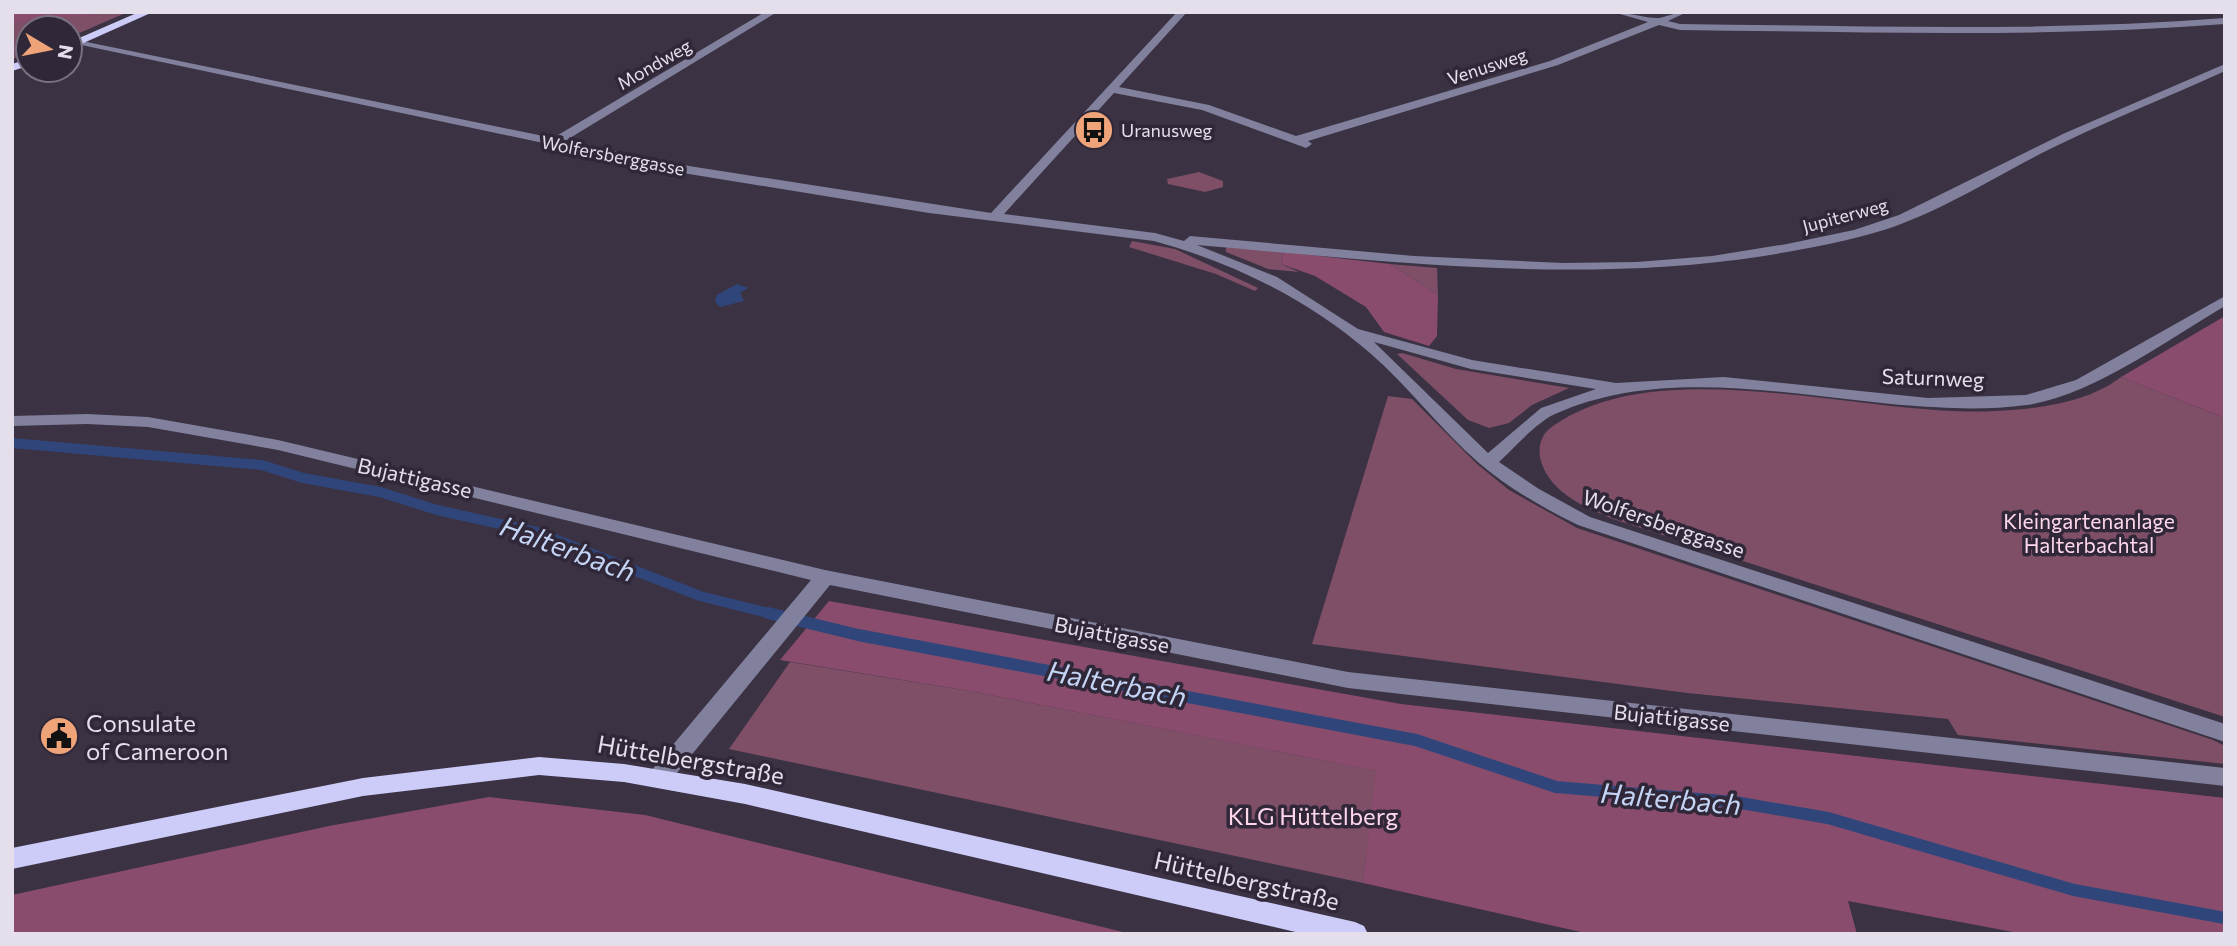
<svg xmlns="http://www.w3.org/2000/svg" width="2237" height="946" viewBox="0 0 2237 946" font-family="Commissioner,sans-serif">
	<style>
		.green { fill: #7e4f67 }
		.forest { fill: #8a4c6d }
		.water { fill: #30467b }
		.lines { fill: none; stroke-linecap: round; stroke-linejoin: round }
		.stream-far1 { stroke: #30467b; stroke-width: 10 }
		.stream { stroke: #30467b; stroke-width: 12 }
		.minor { fill: #81819d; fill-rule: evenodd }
		.major { fill: #cdccf9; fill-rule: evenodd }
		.labels { text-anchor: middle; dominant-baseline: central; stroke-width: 7; stroke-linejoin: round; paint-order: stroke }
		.far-street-label { font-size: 18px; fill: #e4dfea; stroke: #302839 }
		.far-poi-label { font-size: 18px; fill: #e4dfea; stroke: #302839; text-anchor: start }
		.street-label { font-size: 21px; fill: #e4dfea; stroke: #302839 }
		.park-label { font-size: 21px; fill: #fed7ea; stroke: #302839 }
		.near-poi-label { font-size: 24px; fill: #e4dfea; stroke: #302839; text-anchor: start }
		.near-street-label { font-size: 24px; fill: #e4dfea; stroke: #302839 }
		.near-park-label { font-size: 24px; fill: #fed7ea; stroke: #302839 }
		.near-water-label { font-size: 28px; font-style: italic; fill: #c4d4f5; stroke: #302839 }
	</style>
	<rect width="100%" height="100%" fill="#3b3244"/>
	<g class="green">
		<path d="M 12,12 L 128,12 L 70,37 L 70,28 L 28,28 L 28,53 L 12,59 Z"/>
		<path d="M 1199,172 L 1223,181 L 1223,187 L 1205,192 L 1168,184 L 1167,179 Z"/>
		<path d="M 1132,241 L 1175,249 L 1258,288 L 1255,291 L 1216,274 L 1129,247 Z"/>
		<path d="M 1226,247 L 1284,252 L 1281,264 L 1299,272 L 1268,269 L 1226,252 Z"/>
		<path d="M 1390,264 L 1437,268 L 1438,295 Z"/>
		<path d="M 1402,353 L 1456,369 L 1569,388 L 1532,405 L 1509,423 L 1489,428 L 1468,420 L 1397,354 Z"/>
		<path d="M 2121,377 L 2225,418 L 2225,717 L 1613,519 C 1589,509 1562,498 1548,476 C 1536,458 1536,437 1553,426 C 1663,349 1866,418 1995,411 C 2036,409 2088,403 2121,377 Z"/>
		<path d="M 1388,396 L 1412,399 L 1477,464 L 1509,490 L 1577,528 L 2213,740 L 2225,746 L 2225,764 L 1958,735 L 1948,719 L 1687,693 L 1312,644 Z"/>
		<path d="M 790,662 L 970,691 L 1377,771 L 1363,883 L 729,749 Z"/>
	</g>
	<g class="forest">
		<path d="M 12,12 L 128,12 L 28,19 L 12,24 Z"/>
		<path d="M 1284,252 L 1390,264 L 1438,295 L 1437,336 L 1429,346 L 1384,332 L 1366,307 L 1315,276 L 1281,264 Z"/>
		<path d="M 2225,316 L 2225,418 L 2121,377 Z"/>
		<path d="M 829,601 L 1401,704 L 2225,798 L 2225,934 L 2024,934 L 1848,901 L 1857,934 L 1590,934 L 1363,883 L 1376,771 L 970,691 L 780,660 Z"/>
		<path d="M 489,797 L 645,815 L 1131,934 L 12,934 L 12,895 L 329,826 Z"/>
	</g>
	<path class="water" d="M 737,284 L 748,288 L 740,293 L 744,301 L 720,307 L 715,302 L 717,295 Z"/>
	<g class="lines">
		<path class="stream-far1" d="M 12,443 L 262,465 L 303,478 L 380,492 L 437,510 L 536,532 L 700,596 L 776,615"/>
		<path class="stream" d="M 768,613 L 858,635 L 1416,740 L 1556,787 L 1735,802 L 1828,818 L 2074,890 L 2225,918"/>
		<g class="minor">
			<path d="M 765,12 L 777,12 L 565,141 L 689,166 L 991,213 L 1177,12 L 1187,12 L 1119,87 L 1209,105 L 1296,136 L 1550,61 L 1648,22 L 1613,12 C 1626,12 1650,19 1659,18 C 1669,16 1676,12 1687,12 L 1668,21 L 1680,24 C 1862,26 2043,32 2225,18 L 2225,24 C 2043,38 1862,32 1680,30 L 1659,25 L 1558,65 L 1308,141 L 1312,144 L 1306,148 L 1202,110 L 1114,93 L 1004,214 L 1155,233 L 1184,241 L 1190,236 L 1414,256 L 1563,263 L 1637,262 L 1712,256 L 1787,244 L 1854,230 L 1899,215 L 2065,133 L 2225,64 L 2225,71 C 2166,98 2106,121 2048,150 C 1994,177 1942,211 1884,230 C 1845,242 1804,249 1764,256 C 1575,285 1386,261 1197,245 L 1277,277 L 1358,329 L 1472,360 L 1616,383 L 1724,377 L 1928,398 L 2026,395 L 2076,380 L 2225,296 L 2225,306 C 2169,339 2091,396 2027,405 C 1875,425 1699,349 1555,414 C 1537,422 1514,448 1499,462 L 1539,489 L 1590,517 L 2225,724 L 2225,742 L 1578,525 C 1543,508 1508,488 1479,463 C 1440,429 1409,387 1370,353 C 1307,299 1234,263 1154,241 L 929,213 L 689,174 L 72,43 L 77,40 L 553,138 ZM 1374,342 L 1471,369 L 1596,389 L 1541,408 L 1488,453 Z"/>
			<path d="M 87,414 L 148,417 L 278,440 L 825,570 L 1348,672 L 2225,768 L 2225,786 L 1348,688 L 830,585 L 667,785 L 659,787 L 651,785 L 648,778 L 651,771 L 811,580 L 278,450 L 148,427 L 87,424 L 12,426 L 12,416 Z"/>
		</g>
		<g class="major">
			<path d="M 139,12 L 153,12 L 70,49 L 70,42 Z"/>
			<path d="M 28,59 L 28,66 L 12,71 L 12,64 Z"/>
			<path d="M 539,757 L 624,764 L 745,784 L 1355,922 L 1364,926 L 1368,934 L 1304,934 L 745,804 L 624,782 L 539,775 L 363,796 L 12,869 L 12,848 L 363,778 Z"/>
		</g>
	</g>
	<defs>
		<g id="bus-disc" transform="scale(2.0125)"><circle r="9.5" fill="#efa378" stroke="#302839"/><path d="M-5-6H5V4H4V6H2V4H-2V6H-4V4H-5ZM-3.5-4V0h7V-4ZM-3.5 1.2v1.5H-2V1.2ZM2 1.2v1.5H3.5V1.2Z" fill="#111"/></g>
		<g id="civic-disc" transform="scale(2.0125)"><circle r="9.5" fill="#efa378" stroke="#302839"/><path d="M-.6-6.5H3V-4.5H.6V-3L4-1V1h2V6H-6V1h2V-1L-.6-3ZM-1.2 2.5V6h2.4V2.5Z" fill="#111"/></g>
	</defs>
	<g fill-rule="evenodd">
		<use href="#bus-disc" x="1094" y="130"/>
		<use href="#civic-disc" x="59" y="736"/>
	</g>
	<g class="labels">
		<g class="far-street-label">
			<text transform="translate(654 64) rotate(-30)">Mondweg</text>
			<text transform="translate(1487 66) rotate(-18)">Venusweg</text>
			<text transform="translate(613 155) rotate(11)">Wolfersberggasse</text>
			<text transform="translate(1845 215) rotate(-15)">Jupiterweg</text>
		</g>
		<g class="far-poi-label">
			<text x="1121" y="130">Uranusweg</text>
		</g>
		<g class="street-label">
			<text transform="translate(1933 377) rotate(2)">Saturnweg</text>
			<text transform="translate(415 477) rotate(13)">Bujattigasse</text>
			<text transform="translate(1664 523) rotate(19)">Wolfersberggasse</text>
			<text transform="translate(1112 634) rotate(11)">Bujattigasse</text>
			<text transform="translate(1672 717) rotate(6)">Bujattigasse</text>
		</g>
		<g class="park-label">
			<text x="2089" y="520">Kleingartenanlage<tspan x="2089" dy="24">Halterbachtal</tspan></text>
		</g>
		<g class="near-poi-label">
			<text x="86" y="722">Consulate<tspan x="86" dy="28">of Cameroon</tspan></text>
		</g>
		<g class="near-street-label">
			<text transform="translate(691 759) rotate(10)">Hüttelbergstraße</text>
			<text transform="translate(1247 880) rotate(13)">Hüttelbergstraße</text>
		</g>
		<g class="near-park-label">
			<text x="1313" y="815">KLG Hüttelberg</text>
		</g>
		<g class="near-water-label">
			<text transform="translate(568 548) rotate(20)">Halterbach</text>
			<text transform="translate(1117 683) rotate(11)">Halterbach</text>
			<text transform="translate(1671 798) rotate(5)">Halterbach</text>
		</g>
	</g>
	<rect width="2237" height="946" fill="none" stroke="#e4dfea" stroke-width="28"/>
	<g transform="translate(49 49) rotate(100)"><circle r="33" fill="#302839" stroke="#787180" stroke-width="2"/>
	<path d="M0-5L12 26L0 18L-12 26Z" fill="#efa378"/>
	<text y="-10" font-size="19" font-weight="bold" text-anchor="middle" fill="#e4dfea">N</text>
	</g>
</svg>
